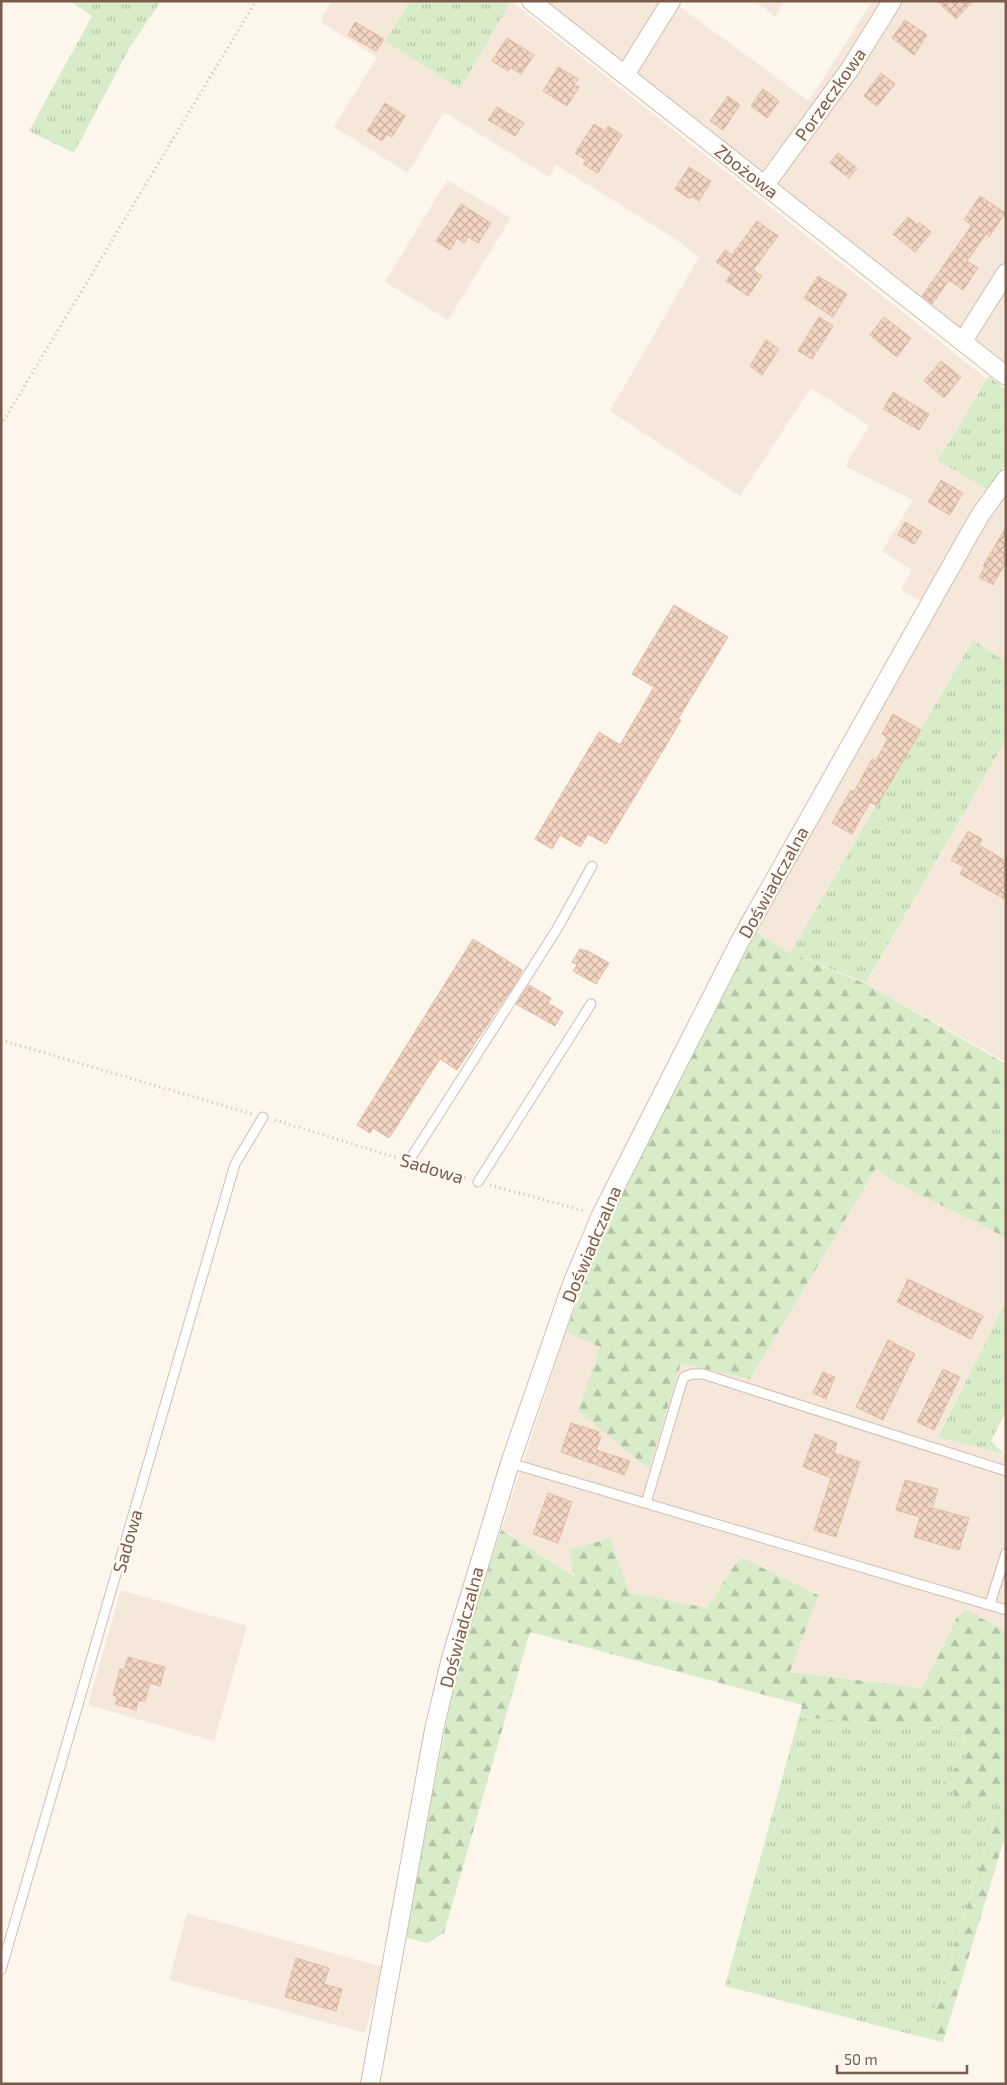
<svg xmlns="http://www.w3.org/2000/svg" width="1007" height="2085" viewBox="0 0 1007 2085" font-family="'Exo 2',sans-serif">
	<style>
		.residential { fill: #f5e8da }
		.grass { fill: url(#grass-tufts) }
		.forest { fill: url(#forest-firs) }
		.building { fill: url(#building-cross-hatch); stroke: #e6bba3 }
		.lines { fill: none; stroke-linecap: round; stroke-linejoin: round }
		.service-casing { stroke: #d1beb0; stroke-width: 11 }
		.minor-casing { stroke: #d1beb0; stroke-width: 20 }
		.path { stroke: #d9b8a5; stroke-width: 3; stroke-dasharray: 1 4; stroke-linecap: butt }
		.service { stroke: #fff; stroke-width: 9 }
		.minor { stroke: #fff; stroke-width: 18 }
		.labels { text-anchor: middle; dominant-baseline: central; stroke-width: 4.5; stroke-linejoin: round; paint-order: stroke }
		.street-label { font-size: 18px; fill: #7a5c4d; stroke: #fffaf3 }
	</style>
	<defs>
		<pattern id="grass-tufts" width="24" height="20" patternUnits="userSpaceOnUse" patternTransform="scale(1.25)"><rect width="24" height="20" fill="#d8ecc9"/><path d="M3 7l-1-3M5 7V3M7 7l1-3M15 17l-1-3M17 17v-4M19 17l1-3" fill="none" stroke="#b4c2a5"/></pattern>
		<pattern id="forest-firs" width="22" height="20" patternUnits="userSpaceOnUse" patternTransform="scale(1.25)"><rect width="22" height="20" fill="#d8ecc9"/><path d="M5 1l3.5 6h-7zM16 11l3.5 6h-7z" fill="#b4c2a5"/></pattern>
		<pattern id="building-cross-hatch" width="8" height="8" patternUnits="userSpaceOnUse" patternTransform="scale(1.25)"><rect width="8" height="8" fill="#f3d5c3"/><path d="M0 0l8 8M0 8l8-8" fill="none" stroke="#cab0a1"/></pattern>
	</defs>
	<rect width="100%" height="100%" fill="#fdf6ec"/>
	<g class="residential">
		<path d="M 332,1 L 410,1 L 386,41 L 458,87 L 511,1 L 987,379 L 938,459 L 986,489 L 922,602 L 901,590 L 912,570 L 882,551 L 913,500 L 845,466 L 869,426 L 811,388 L 740,496 L 610,411 L 699,257 L 674,238 L 556,165 L 549,177 L 444,112 L 408,173 L 334,127 L 377,57 L 322,23 L 322,17 Z"/>
		<path d="M 545,1 L 672,1 L 809,101 L 872,1 L 1006,1 L 1006,363 L 759,171 Z"/>
		<path d="M 755,1 L 785,1 L 775,17 Z"/>
		<path d="M 447,180 L 511,218 L 448,320 L 385,282 Z"/>
		<path d="M 1006,482 L 1006,662 L 973,640 L 790,953 L 738,921 L 801,832 Z"/>
		<path d="M 1006,740 L 1006,1062 L 866,984 Z"/>
		<path d="M 876,1167 L 891,1180 L 1006,1236 L 1006,1301 L 938,1436 L 1006,1455 L 1006,1632 L 965,1610 L 956,1619 L 922,1688 L 790,1672 L 740,1557 L 707,1608 L 629,1592 L 575,1576 L 501,1530 L 566,1332 L 600,1347 L 681,1362 L 750,1379 Z"/>
		<path d="M 121,1590 L 247,1626 L 214,1741 L 88,1705 Z"/>
		<path d="M 187,1913 L 383,1967 L 365,2033 L 169,1980 Z"/>
	</g>
	<g class="grass">
		<path d="M 70,1 L 161,1 L 130,47 L 74,153 L 29,131 L 92,16 Z"/>
		<path d="M 410,1 L 511,1 L 460,89 L 385,41 Z"/>
		<path d="M 989,376 L 1006,390 L 1006,466 L 986,489 L 938,460 Z"/>
		<path d="M 973,640 L 1006,662 L 1006,740 L 866,983 L 790,953 Z"/>
		<path d="M 1003,1104 L 1006,1106 L 1006,1150 L 983,1132 Z"/>
		<path d="M 1006,1301 L 1006,1411 L 991,1441 L 1004,1454 L 938,1437 Z"/>
		<path d="M 799,1717 L 962,1730 L 967,1756 L 1000,1802 L 926,2038 L 725,1986 Z"/>
	</g>
	<g class="forest">
		<path d="M 756,932 L 790,953 L 866,984 L 1006,1064 L 1006,1106 L 1003,1104 L 983,1132 L 1006,1150 L 1006,1234 L 1003,1236 L 891,1180 L 876,1168 L 750,1379 L 681,1363 L 649,1469 L 578,1411 L 600,1347 L 566,1332 L 606,1225 Z"/>
		<path d="M 501,1530 L 574,1576 L 570,1550 L 610,1538 L 629,1592 L 707,1608 L 740,1557 L 818,1595 L 790,1672 L 922,1688 L 956,1619 L 965,1609 L 1006,1632 L 1006,1833 L 943,2042 L 926,2038 L 1000,1802 L 965,1805 L 943,1783 L 967,1756 L 962,1730 L 799,1717 L 802,1705 L 530,1632 L 444,1933 L 427,1943 L 404,1937 L 458,1665 Z"/>
	</g>
	<g class="building">
		<path d="M 937,1 L 973,1 L 956,19 Z"/>
		<path d="M 905,20 L 927,35 L 914,55 L 892,38 Z"/>
		<path d="M 355,22 L 384,39 L 376,51 L 348,35 Z"/>
		<path d="M 507,38 L 534,55 L 521,74 L 511,68 L 508,71 L 492,61 Z"/>
		<path d="M 558,67 L 578,79 L 574,85 L 579,87 L 567,106 L 543,91 Z"/>
		<path d="M 881,73 L 895,84 L 877,106 L 864,96 Z"/>
		<path d="M 763,89 L 779,101 L 767,118 L 751,106 Z"/>
		<path d="M 728,96 L 740,105 L 723,130 L 710,121 Z"/>
		<path d="M 385,103 L 405,116 L 392,137 L 387,134 L 382,141 L 367,131 Z"/>
		<path d="M 497,107 L 524,123 L 515,136 L 488,120 Z"/>
		<path d="M 594,124 L 605,131 L 608,126 L 622,135 L 598,173 L 583,164 L 586,160 L 575,153 Z"/>
		<path d="M 838,153 L 857,168 L 849,178 L 830,163 Z"/>
		<path d="M 689,167 L 711,181 L 699,201 L 691,196 L 690,199 L 675,189 Z"/>
		<path d="M 980,196 L 1005,213 L 989,237 L 986,234 L 967,261 L 978,268 L 963,290 L 949,280 L 932,304 L 922,296 L 972,225 L 964,220 Z"/>
		<path d="M 461,204 L 491,223 L 478,243 L 468,237 L 464,243 L 457,238 L 450,250 L 436,241 Z"/>
		<path d="M 908,217 L 918,225 L 919,222 L 931,232 L 915,252 L 893,234 Z"/>
		<path d="M 757,221 L 778,236 L 753,270 L 762,276 L 748,296 L 726,281 L 732,273 L 716,262 L 725,250 L 732,255 Z"/>
		<path d="M 818,276 L 847,294 L 833,317 L 804,298 Z"/>
		<path d="M 819,317 L 833,326 L 812,359 L 798,351 Z"/>
		<path d="M 884,317 L 911,338 L 897,357 L 870,335 Z"/>
		<path d="M 766,340 L 779,349 L 762,375 L 750,366 Z"/>
		<path d="M 941,361 L 961,377 L 944,398 L 924,381 Z"/>
		<path d="M 893,392 L 929,414 L 919,430 L 883,409 Z"/>
		<path d="M 941,480 L 963,493 L 950,515 L 928,502 Z"/>
		<path d="M 905,522 L 922,532 L 914,544 L 898,535 Z"/>
		<path d="M 1006,527 L 1006,562 L 993,585 L 979,577 L 985,567 L 983,566 Z"/>
		<path d="M 674,605 L 728,637 L 678,719 L 681,720 L 662,752 L 606,844 L 588,834 L 580,847 L 560,835 L 552,849 L 535,839 L 599,732 L 620,745 L 654,687 L 632,674 Z"/>
		<path d="M 893,714 L 921,730 L 877,806 L 870,802 L 852,834 L 832,823 L 851,790 L 854,792 L 872,759 L 876,761 L 888,738 L 882,734 Z"/>
		<path d="M 968,831 L 982,839 L 979,845 L 1006,861 L 1006,900 L 960,874 L 964,867 L 951,860 Z"/>
		<path d="M 473,939 L 522,970 L 518,979 L 457,1070 L 440,1059 L 389,1138 L 373,1128 L 370,1133 L 357,1125 Z"/>
		<path d="M 580,949 L 585,951 L 586,950 L 609,963 L 596,984 L 573,971 L 577,965 L 572,962 Z"/>
		<path d="M 529,985 L 551,998 L 548,1003 L 563,1012 L 555,1026 L 516,1004 Z"/>
		<path d="M 908,1279 L 983,1316 L 971,1339 L 897,1302 Z"/>
		<path d="M 888,1340 L 915,1354 L 883,1420 L 856,1407 Z"/>
		<path d="M 943,1369 L 960,1377 L 934,1430 L 917,1422 Z"/>
		<path d="M 823,1372 L 835,1377 L 826,1399 L 813,1393 Z"/>
		<path d="M 571,1423 L 599,1432 L 597,1436 L 601,1437 L 596,1450 L 630,1461 L 624,1475 L 561,1452 Z"/>
		<path d="M 815,1434 L 837,1443 L 834,1453 L 860,1462 L 836,1537 L 814,1530 L 831,1478 L 803,1467 Z"/>
		<path d="M 905,1480 L 938,1489 L 932,1508 L 969,1518 L 959,1550 L 914,1537 L 920,1517 L 896,1510 Z"/>
		<path d="M 548,1493 L 572,1502 L 558,1543 L 533,1534 Z"/>
		<path d="M 128,1657 L 165,1667 L 160,1686 L 150,1683 L 145,1701 L 138,1701 L 136,1710 L 115,1704 L 117,1697 L 113,1695 L 120,1669 L 124,1669 Z"/>
		<path d="M 296,1958 L 329,1968 L 324,1984 L 342,1989 L 336,2011 L 285,1997 Z"/>
	</g>
	<g class="lines">
		<g class="service-casing">
			<g id="service">
				<path d="M 409,1161 L 557,929 L 592,866"/>
				<path d="M 478,1182 L 591,1004"/>
				<path d="M 510,1463 L 1006,1610"/>
				<path d="M 646,1503 L 681,1385 L 684,1377 L 692,1374 L 703,1374 L 1006,1471"/>
				<path d="M 990,1604 L 1006,1553"/>
				<path d="M 1,1970 L 235,1164 L 263,1117"/>
			</g>
		</g>
		<g class="minor-casing">
			<g id="minor">
				<path d="M 531,1 L 1006,376"/>
				<path d="M 625,75 L 671,1"/>
				<path d="M 765,185 L 850,69 L 892,1"/>
				<path d="M 963,341 L 1006,273"/>
				<path d="M 370,2084 L 434,1730 L 451,1658 L 510,1463 L 572,1284 L 601,1215 L 739,943 L 967,538 L 981,514 L 1006,479"/>
			</g>
		</g>
		<g class="path">
			<path d="M 1,425 L 256,1"/>
			<path d="M 1,1040 L 252,1114"/>
			<path d="M 275,1120 L 398,1158"/>
			<path d="M 421,1165 L 467,1178"/>
			<path d="M 490,1185 L 585,1211"/>
		</g>
		<use href="#service" class="service"/>
		<use href="#minor" class="minor"/>
	</g>
	<g class="labels">
		<g class="street-label">
			<text transform="translate(830 94) rotate(-55)">Porzeczkowa</text>
			<text transform="translate(747 171) rotate(38)">Zbożowa</text>
			<text transform="translate(773 882) rotate(-61)">Doświadczalna</text>
			<text transform="translate(432 1168) rotate(17)">Sadowa</text>
			<text transform="translate(591 1244) rotate(-67)">Doświadczalna</text>
			<text transform="translate(127 1541) rotate(-74)">Sadowa</text>
			<text transform="translate(461 1627) rotate(-75)">Doświadczalna</text>
		</g>
	</g>
	<rect width="1007" height="2085" fill="none" stroke="#7a5c4d" stroke-width="5"/>
	<path d="M837 2065v8h130v-8" fill="none" stroke="#7a5c4d" stroke-width="2.5"/>
	<text x="844" y="2065" font-size="15" fill="#7a5c4d" stroke="#fffaf3" stroke-width="4" paint-order="stroke">50 m</text>
</svg>
